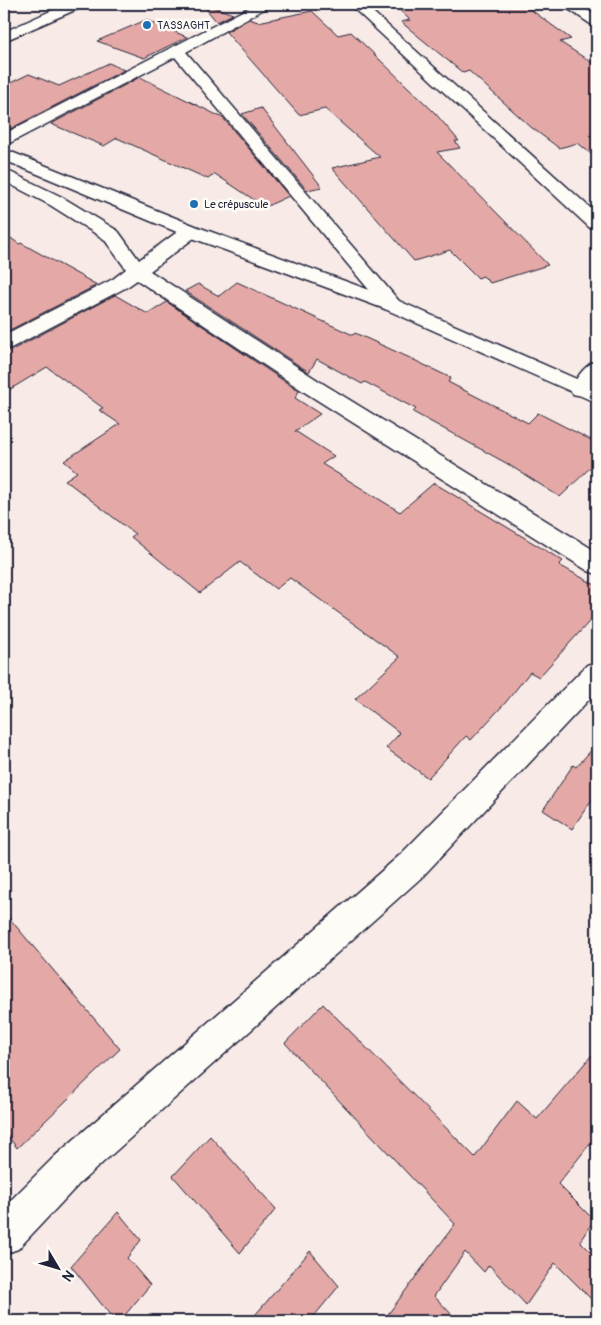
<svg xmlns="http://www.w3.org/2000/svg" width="601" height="1325" viewBox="0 0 601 1325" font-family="Pangolin,sans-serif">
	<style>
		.building { fill: #e4a9a6; stroke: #22223b }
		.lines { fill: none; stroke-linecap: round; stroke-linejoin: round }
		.minor-casing { stroke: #22223b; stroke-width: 3 }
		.tertiary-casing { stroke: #22223b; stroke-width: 3 }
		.minor { fill: #fdfcf7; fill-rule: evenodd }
		.tertiary { fill: #fdfcf7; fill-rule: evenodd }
		.poi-dot { fill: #1f6fb2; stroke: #fdfcf7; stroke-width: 2 }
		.labels { text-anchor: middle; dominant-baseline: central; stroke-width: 5; stroke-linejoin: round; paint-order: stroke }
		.far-poi-label { font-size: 11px; fill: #22223b; stroke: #fdfcf7; text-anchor: start }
	</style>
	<rect width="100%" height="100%" fill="#f8ebe7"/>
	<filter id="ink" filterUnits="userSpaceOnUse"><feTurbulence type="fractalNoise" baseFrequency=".02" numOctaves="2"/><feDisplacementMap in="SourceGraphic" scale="10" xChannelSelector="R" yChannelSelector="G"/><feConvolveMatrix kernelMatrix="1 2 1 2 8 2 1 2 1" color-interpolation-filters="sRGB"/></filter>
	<g filter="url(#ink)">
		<g class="building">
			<path d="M 202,4 L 205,4 L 233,14 L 217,22 Z"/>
			<path d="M 393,4 L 523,4 L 571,39 L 560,42 L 597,66 L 597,159 L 578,143 L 559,148 L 532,128 L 469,71 L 463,73 L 401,22 L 410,20 Z"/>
			<path d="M 312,11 L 338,35 L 351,32 L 435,113 L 459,141 L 455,141 L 460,148 L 437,152 L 548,265 L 490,283 L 483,276 L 478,278 L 450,250 L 414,261 L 332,168 L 380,157 L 325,109 L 299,115 L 226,32 L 249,19 L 258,22 Z"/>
			<path d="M 146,20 L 187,37 L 144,58 L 97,41 Z"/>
			<path d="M 109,63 L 124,70 L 4,132 L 4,86 L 29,74 L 59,86 Z"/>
			<path d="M 140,77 L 223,118 L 289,196 L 265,207 L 215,174 L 208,179 L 117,138 L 104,146 L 51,124 Z"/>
			<path d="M 261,108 L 322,187 L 307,190 L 242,114 Z"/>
			<path d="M 4,233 L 19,244 L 21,243 L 97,285 L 4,333 Z"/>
			<path d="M 237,282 L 353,335 L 355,333 L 410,358 L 451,378 L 448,382 L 528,423 L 538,413 L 597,443 L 597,461 L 560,497 L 506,463 L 413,412 L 416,409 L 365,382 L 362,384 L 317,359 L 309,372 L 185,291 L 198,284 L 219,296 Z"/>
			<path d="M 115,295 L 148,314 L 167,302 L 299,391 L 295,398 L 320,414 L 295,431 L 334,456 L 322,464 L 400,512 L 434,483 L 563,561 L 559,565 L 597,586 L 597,613 L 539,677 L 530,672 L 506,702 L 471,740 L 466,736 L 428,778 L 386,748 L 400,733 L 355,699 L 400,657 L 290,578 L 276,589 L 240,562 L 200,593 L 131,537 L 135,534 L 65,480 L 77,472 L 64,461 L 120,424 L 99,410 L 103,408 L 47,367 L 4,393 L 4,351 L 12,350 Z"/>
			<path d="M 597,744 L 597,792 L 572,829 L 543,810 L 573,765 L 576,767 Z"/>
			<path d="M 4,912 L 120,1049 L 17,1148 L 4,1131 Z"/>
			<path d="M 323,1004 L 475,1157 L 517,1101 L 537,1119 L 597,1049 L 597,1135 L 558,1184 L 594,1220 L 580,1241 L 597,1258 L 597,1305 L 555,1263 L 526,1305 L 489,1265 L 484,1272 L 465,1252 L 434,1296 L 458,1321 L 383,1321 L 455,1224 L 285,1043 Z"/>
			<path d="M 210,1136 L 276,1209 L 240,1253 L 173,1176 Z"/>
			<path d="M 118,1212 L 141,1240 L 127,1258 L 150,1285 L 120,1321 L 115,1321 L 71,1266 Z"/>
			<path d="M 310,1251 L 339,1286 L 310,1321 L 250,1321 Z"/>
		</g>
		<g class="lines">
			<g class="minor-casing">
				<g id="minor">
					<path d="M 256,4 L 273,4 L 186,52 L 399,301 L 402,305 L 399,309 L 392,311 L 385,309 L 175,57 L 4,146 L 4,134 Z"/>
					<path d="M 349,4 L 364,4 L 597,214 L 597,230 L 590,228 Z"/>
					<path d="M 561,4 L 577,4 L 597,16 L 597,26 L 592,25 Z"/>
					<path d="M 4,169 L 62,197 L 118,231 L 139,260 L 184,227 L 198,227 L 200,231 L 198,235 L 150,271 L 322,383 L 597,552 L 597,574 L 588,571 L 306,393 L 137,280 L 127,287 L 11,348 L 4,349 L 4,335 L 113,279 L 126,269 L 104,239 L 50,205 L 4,181 Z"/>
					<path d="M 597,361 C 598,378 597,401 573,394 L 570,389 C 577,378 585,364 597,361 Z"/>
					<path d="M 597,662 L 597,691 L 422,877 L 80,1183 L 18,1249 L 4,1254 L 4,1207 L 54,1157 L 400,855 L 587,665 Z"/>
				</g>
			</g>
			<g class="tertiary-casing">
				<g id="tertiary">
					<path d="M 66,4 L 84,4 L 82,7 L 4,41 L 4,32 Z"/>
					<path d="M 4,149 L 198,227 L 399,301 L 597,388 L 597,403 L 385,309 L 184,235 L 4,160 Z"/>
				</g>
			</g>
			<use href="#minor" class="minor"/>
			<use href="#tertiary" class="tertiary"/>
		</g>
	</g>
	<g class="poi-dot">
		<circle cx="147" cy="25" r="5"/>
		<circle cx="194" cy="204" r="5"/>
	</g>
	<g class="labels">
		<g class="far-poi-label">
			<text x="157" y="25">TASSAGHT</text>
			<text x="204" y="204">Le crépuscule</text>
		</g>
	</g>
	<rect width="601" height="1325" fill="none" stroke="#fdfcf7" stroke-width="20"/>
	<rect x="10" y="10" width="581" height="1305" fill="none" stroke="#22223b" stroke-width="2" filter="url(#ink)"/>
	<g transform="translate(58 1268) rotate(128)" stroke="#fdfcf7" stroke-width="4" paint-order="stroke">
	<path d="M0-4L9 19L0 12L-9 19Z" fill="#22223b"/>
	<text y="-8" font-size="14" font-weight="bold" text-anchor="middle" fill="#22223b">N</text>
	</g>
</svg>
